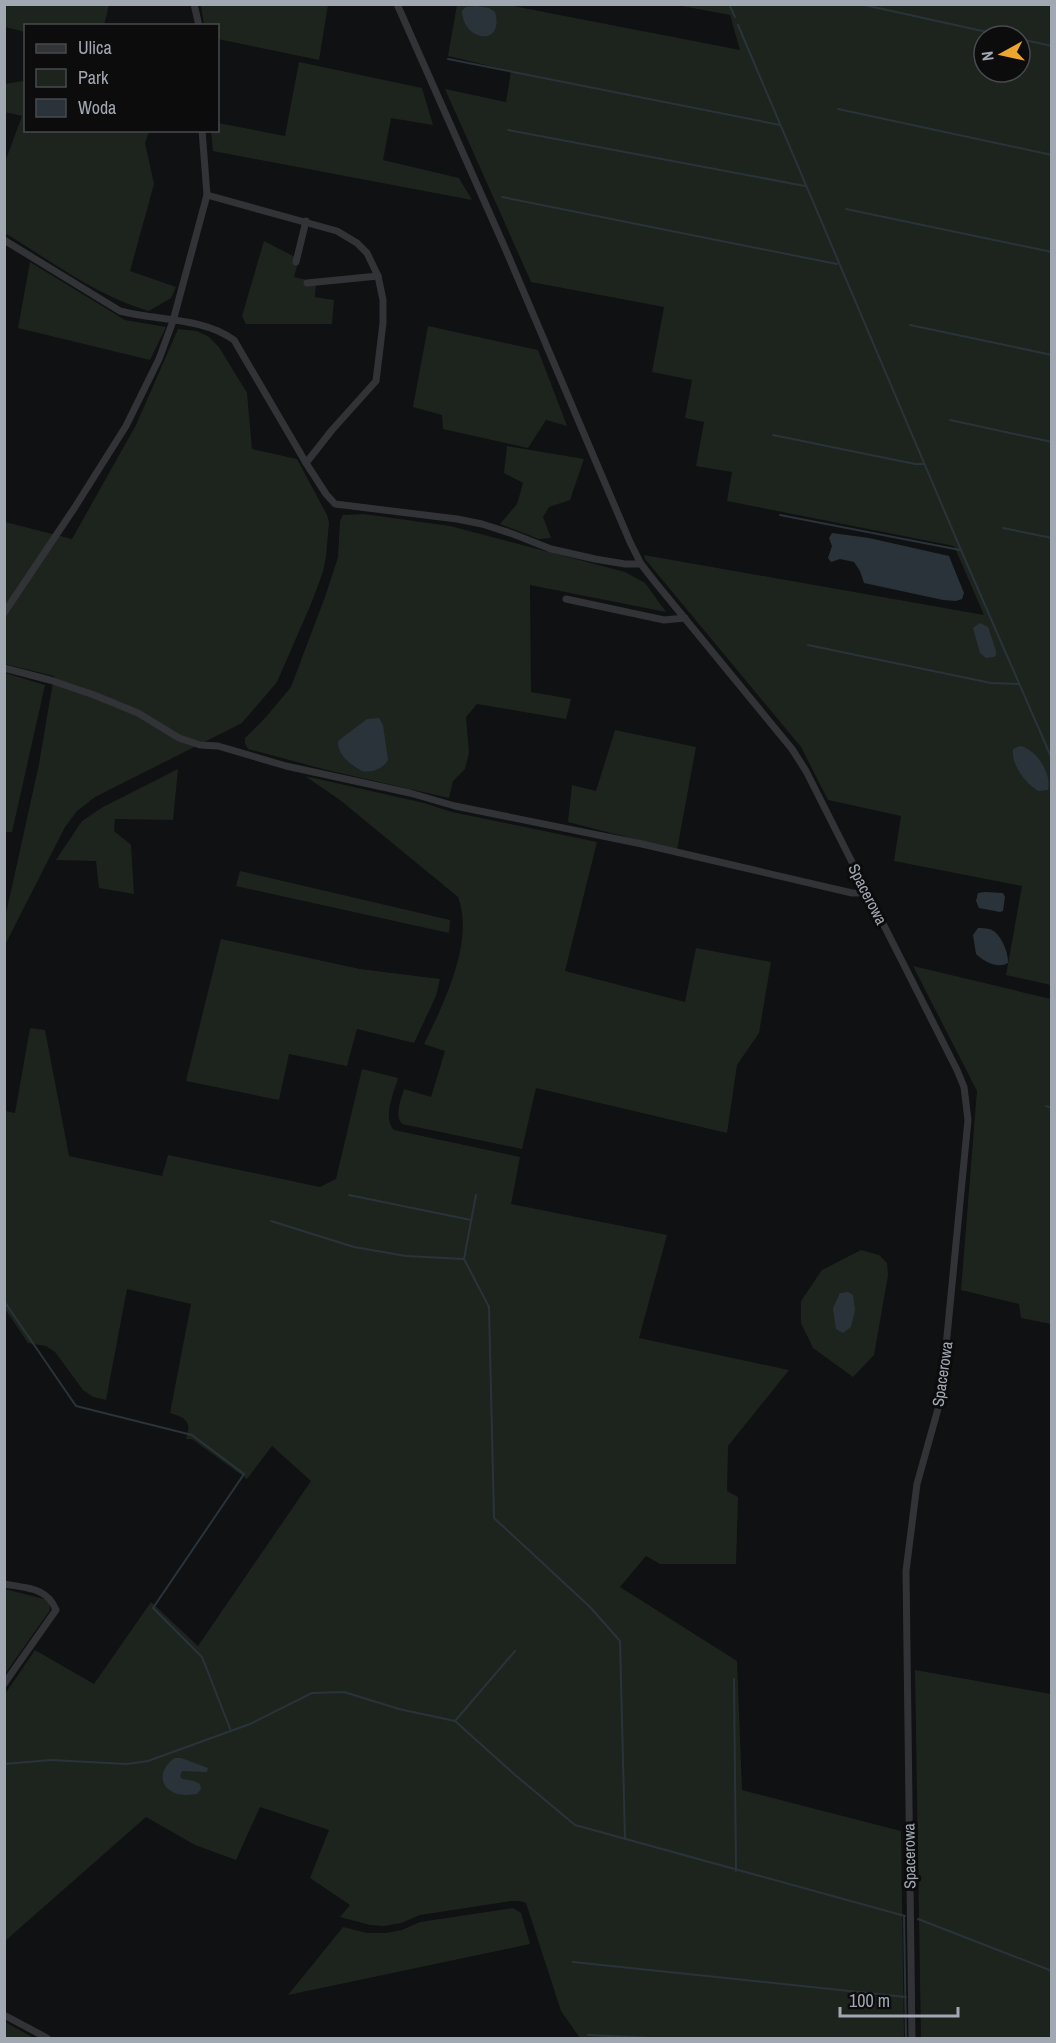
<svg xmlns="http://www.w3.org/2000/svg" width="1056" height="2043" viewBox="0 0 1056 2043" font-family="'Archivo Narrow',sans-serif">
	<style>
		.green { fill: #1d241e; fill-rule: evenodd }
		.water { fill: #2a333a }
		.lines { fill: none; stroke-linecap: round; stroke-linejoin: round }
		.stream { stroke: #2a333a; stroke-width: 2 }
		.minor { stroke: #323337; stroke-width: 7 }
		.labels { text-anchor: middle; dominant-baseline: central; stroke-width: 6; stroke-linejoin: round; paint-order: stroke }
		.street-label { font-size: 16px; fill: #a2a8b2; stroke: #0c0c0d }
	</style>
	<rect width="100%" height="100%" fill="#101112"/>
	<g class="green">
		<path d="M 4,5 L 5,4 L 109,5 L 104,25 L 26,26 L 25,32 L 5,27 Z"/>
		<path d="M 201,5 L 328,5 L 319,60 L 218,39 L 218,26 L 204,25 Z"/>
		<path d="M 457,5 L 508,5 L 740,50 L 730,15 L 677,5 L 1051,5 L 1051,985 L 1006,975 L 1022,886 L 894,861 L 901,816 L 828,800 L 801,747 L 645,559 L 644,555 L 984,615 L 954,546 L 727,501 L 732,472 L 696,466 L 704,422 L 685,418 L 692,380 L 652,372 L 664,307 L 531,282 L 445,89 L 506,102 L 511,71 L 448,56 ZM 984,36 L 1020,36 L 1020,72 L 984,72 Z"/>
		<path d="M 299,62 L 422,88 L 433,125 L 391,118 L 383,160 L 459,178 L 472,200 L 213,151 L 211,131 L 218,130 L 218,123 L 285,136 Z"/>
		<path d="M 22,81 L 25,83 L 26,130 L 149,131 L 145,143 L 154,184 L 130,271 L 176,287 L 171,298 L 149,311 C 97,296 51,261 5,233 L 5,162 L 22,116 L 5,112 L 5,84 Z"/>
		<path d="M 264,241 L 299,259 L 294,277 L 316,282 L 315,297 L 334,300 L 332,324 L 246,324 L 242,316 Z"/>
		<path d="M 30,262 L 125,320 L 166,327 L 150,360 L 18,328 Z"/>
		<path d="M 428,326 L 538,350 L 567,426 L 546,420 L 528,448 L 443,429 L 442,415 L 413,407 Z"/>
		<path d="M 178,329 L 197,331 L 209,337 L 219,347 L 247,393 L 252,449 L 297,459 L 327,515 L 329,522 L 326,556 L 323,572 L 311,604 L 277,682 L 242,723 L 95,797 L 77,811 L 65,827 L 5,945 L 5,918 L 39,764 L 54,676 L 5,664 L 5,522 L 72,539 L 136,425 Z"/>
		<path d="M 507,446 L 584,459 L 570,500 L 549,507 L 543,517 L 551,538 L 539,539 L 500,524 L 517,504 L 523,483 L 504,473 Z"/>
		<path d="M 364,514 L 450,526 L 625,572 L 645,583 L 666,612 L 530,585 L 531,692 L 571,699 L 566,719 L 477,704 L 466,717 L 469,753 L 465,769 L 453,781 L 449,798 L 327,770 L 248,749 L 245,743 L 245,738 L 266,717 L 291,687 L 325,597 L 338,557 L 340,521 L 343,515 Z"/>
		<path d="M 5,673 L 45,685 L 12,832 L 4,832 Z"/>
		<path d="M 615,730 L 696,747 L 677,850 L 568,822 L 572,785 L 596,791 Z"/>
		<path d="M 178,769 L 173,820 L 115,819 L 114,831 L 131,845 L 134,894 L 99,888 L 96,861 L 56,860 L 82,821 L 103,807 Z"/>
		<path d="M 305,776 L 424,803 L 452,812 L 597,842 L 565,971 L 685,1002 L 696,948 L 771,962 L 759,1033 L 737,1065 L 727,1133 L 536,1088 L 522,1149 L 402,1124 C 394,1115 401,1100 404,1089 L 431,1097 L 445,1051 L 424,1044 C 443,1005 475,941 458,897 L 340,800 Z"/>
		<path d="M 240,871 L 450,920 L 449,933 L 236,886 Z"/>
		<path d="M 221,939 L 360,969 L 440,979 L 436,996 L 414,1043 L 357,1029 L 347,1066 L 289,1054 L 279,1100 L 186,1081 Z"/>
		<path d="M 913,966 L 1051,999 L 1051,1324 L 1021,1318 L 1019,1304 L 961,1290 L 977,1091 Z"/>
		<path d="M 30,1028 L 45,1030 L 69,1156 L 162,1176 L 168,1155 L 320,1187 L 336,1179 L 362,1069 L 398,1078 C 394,1093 382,1118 394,1130 L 520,1157 L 511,1204 L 667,1235 L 639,1338 L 789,1370 L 728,1446 L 727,1491 L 738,1497 L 736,1564 L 660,1564 L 646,1556 L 620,1587 L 737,1661 L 742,1790 L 901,1831 L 904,2038 L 580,2038 L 561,2011 L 526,1903 L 520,1901 L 511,1901 L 420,1915 L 401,1923 L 384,1926 L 370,1925 L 340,1917 L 350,1905 L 310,1878 L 329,1830 L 260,1807 L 236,1860 L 195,1845 L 146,1817 L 5,1941 L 5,1694 L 35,1650 L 94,1684 L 151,1602 L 198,1646 L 311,1481 L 272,1446 L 247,1479 L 192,1439 L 186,1439 C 192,1421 186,1418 170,1413 L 191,1304 L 127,1289 L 106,1400 L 93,1397 L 83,1390 L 55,1352 L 46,1346 L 28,1343 L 5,1309 L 5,1111 L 15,1113 Z"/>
		<path d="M 861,1250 L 879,1255 L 887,1263 L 888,1275 L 874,1355 L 853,1377 L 813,1348 L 801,1323 L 801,1301 L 822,1270 Z"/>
		<path d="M 5,1589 L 44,1599 L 49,1603 L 50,1610 L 5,1674 Z"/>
		<path d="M 915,1670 L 1051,1694 L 1051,2038 L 921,2038 Z"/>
		<path d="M 513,1908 L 521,1913 L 530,1944 L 288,1995 L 343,1927 L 367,1933 L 386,1933 L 402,1930 L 420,1922 Z"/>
		<path d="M 5,2022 L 34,2038 L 5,2038 Z"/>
	</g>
	<g class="water">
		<path d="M 476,6 L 489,8 L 495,12 C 505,47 463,42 462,11 L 466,7 Z"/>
		<path d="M 832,533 L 869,538 L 949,556 L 964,593 L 962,599 L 956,601 L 943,600 L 864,583 L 860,571 L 854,562 L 840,559 L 831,562 L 828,558 L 832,546 L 829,538 Z"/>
		<path d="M 980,623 L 988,627 L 996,651 L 996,655 L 994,657 L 986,658 L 980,653 L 973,628 Z"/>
		<path d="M 379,718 L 383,725 L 388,760 C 383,769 371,773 362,771 C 350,764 338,756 338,741 L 367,719 Z"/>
		<path d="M 1020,746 C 1036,749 1052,773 1048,790 L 1038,791 C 1025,783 1011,764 1013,749 Z"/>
		<path d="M 985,892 L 1003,893 L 1005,897 L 1003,911 L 1000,912 L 979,908 L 976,901 L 978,893 Z"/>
		<path d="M 978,928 C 982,928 985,928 989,929 C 1000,931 1009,953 1008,963 C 997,969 985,962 976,954 L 973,935 Z"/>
		<path d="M 848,1292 L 853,1295 L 855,1310 L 851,1327 L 843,1333 L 836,1329 L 833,1308 L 840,1293 Z"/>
		<path d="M 175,1758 L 181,1758 L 208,1768 L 207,1772 L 182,1771 L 180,1776 L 182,1779 L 194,1781 L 200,1784 L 201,1789 L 197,1794 C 189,1795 180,1796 173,1792 C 157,1785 161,1766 175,1758 Z"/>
	</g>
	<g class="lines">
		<g class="stream">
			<path d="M 729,4 L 735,17"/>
			<path d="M 860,4 L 1005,36"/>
			<path d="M 738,25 L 961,550 L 1052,759"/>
			<path d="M 1020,39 L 1052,46"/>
			<path d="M 448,59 L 780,125"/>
			<path d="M 838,109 L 1052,155"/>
			<path d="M 508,130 L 805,186"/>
			<path d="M 502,197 L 837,264"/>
			<path d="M 846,209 L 1052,252"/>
			<path d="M 910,325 L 1052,355"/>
			<path d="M 950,420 L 1052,442"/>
			<path d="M 773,435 L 915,464 L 924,464"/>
			<path d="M 780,515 L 960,550"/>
			<path d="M 1003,528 L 1052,538"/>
			<path d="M 808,645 L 991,683 L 1019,684"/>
			<path d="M 1046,1106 L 1052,1108"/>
			<path d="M 349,1195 L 471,1220"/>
			<path d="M 476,1195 L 464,1259 L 489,1307 L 494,1518 L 590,1607 L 620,1641 L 625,1839"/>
			<path d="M 271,1221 L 354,1247 L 406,1256 L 464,1259"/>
			<path d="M 4,1301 L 76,1406 L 192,1435 L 244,1474 L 153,1608 L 202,1657 L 231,1731"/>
			<path d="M 734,1679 L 736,1871"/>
			<path d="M 455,1721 L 515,1651"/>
			<path d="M 4,1764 L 51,1760 L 127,1764 L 148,1761 L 250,1724 L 312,1693 L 344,1692 L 399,1709 L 455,1721 L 514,1774 L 575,1825 L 905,1916"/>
			<path d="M 904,1916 L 906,2038"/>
			<path d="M 918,1919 L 1052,1971"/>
			<path d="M 573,1962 L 906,1997"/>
			<path d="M 588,2035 L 652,2038"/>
		</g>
		<g class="minor">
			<path d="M 194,4 L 199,26"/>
			<path d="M 397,4 L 505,248 L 630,542 L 641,564 L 655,582 L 792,749 L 806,771 L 957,1070 L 964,1087 L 968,1120 L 941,1398 L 917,1484 L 906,1571 L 912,2038"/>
			<path d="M 207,195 L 337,231 L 357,243 L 367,253 L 378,276 L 383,300 L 383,323 L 376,381 L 332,430 L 306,463"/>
			<path d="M 4,240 L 120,311 C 157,321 202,317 234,340 L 306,463 L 326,494 L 335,504 L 457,519 L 482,524 L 513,534 L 551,549 L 595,559 L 625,564 L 641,564"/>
			<path d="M 296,262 L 306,221"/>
			<path d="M 307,283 L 378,276"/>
			<path d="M 566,599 L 664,620 L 685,618"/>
			<path d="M 4,613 L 75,507 L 126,426 L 159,359 L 173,321 L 207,195 L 202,130"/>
			<path d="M 4,668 L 50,680 L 94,695 L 138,713 L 179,738 L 200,745 L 218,746 L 286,766 L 410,793 L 455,806 L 642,844 L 852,893 L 867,893"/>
			<path d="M 4,1584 C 26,1588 47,1587 56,1610 L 4,1684"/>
			<path d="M 4,2015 L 47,2038"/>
		</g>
	</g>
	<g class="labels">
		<g class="street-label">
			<text transform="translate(868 894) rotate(63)">Spacerowa</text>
			<text transform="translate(942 1374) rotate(-82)">Spacerowa</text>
			<text transform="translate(909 1856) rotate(-91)">Spacerowa</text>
		</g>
	</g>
	<rect width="1056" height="2043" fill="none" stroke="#a2a8b2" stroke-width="12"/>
	<rect x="24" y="24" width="195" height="108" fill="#0c0c0d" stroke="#484a4f" stroke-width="1.5"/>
	<rect x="36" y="44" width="30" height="9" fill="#323337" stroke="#484a4f" stroke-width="1.5"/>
	<text x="78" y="54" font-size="18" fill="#a2a8b2">Ulica</text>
	<rect x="36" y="69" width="30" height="18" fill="#1d241e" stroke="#484a4f" stroke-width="1.5"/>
	<text x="78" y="84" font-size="18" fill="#a2a8b2">Park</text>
	<rect x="36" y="99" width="30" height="18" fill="#2a333a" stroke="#484a4f" stroke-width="1.5"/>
	<text x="78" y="114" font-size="18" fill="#a2a8b2">Woda</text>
	<g transform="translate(1002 54) rotate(262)"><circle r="28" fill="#0c0c0d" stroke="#484a4f" stroke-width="1.5"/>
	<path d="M0-4.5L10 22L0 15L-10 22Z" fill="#eca52e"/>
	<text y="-9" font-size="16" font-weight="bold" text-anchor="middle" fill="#a2a8b2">N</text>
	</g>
	<path d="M840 2007v9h118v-9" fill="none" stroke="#a2a8b2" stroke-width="3"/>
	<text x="849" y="2007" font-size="18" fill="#a2a8b2" stroke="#0c0c0d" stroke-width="4.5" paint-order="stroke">100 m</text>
</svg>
